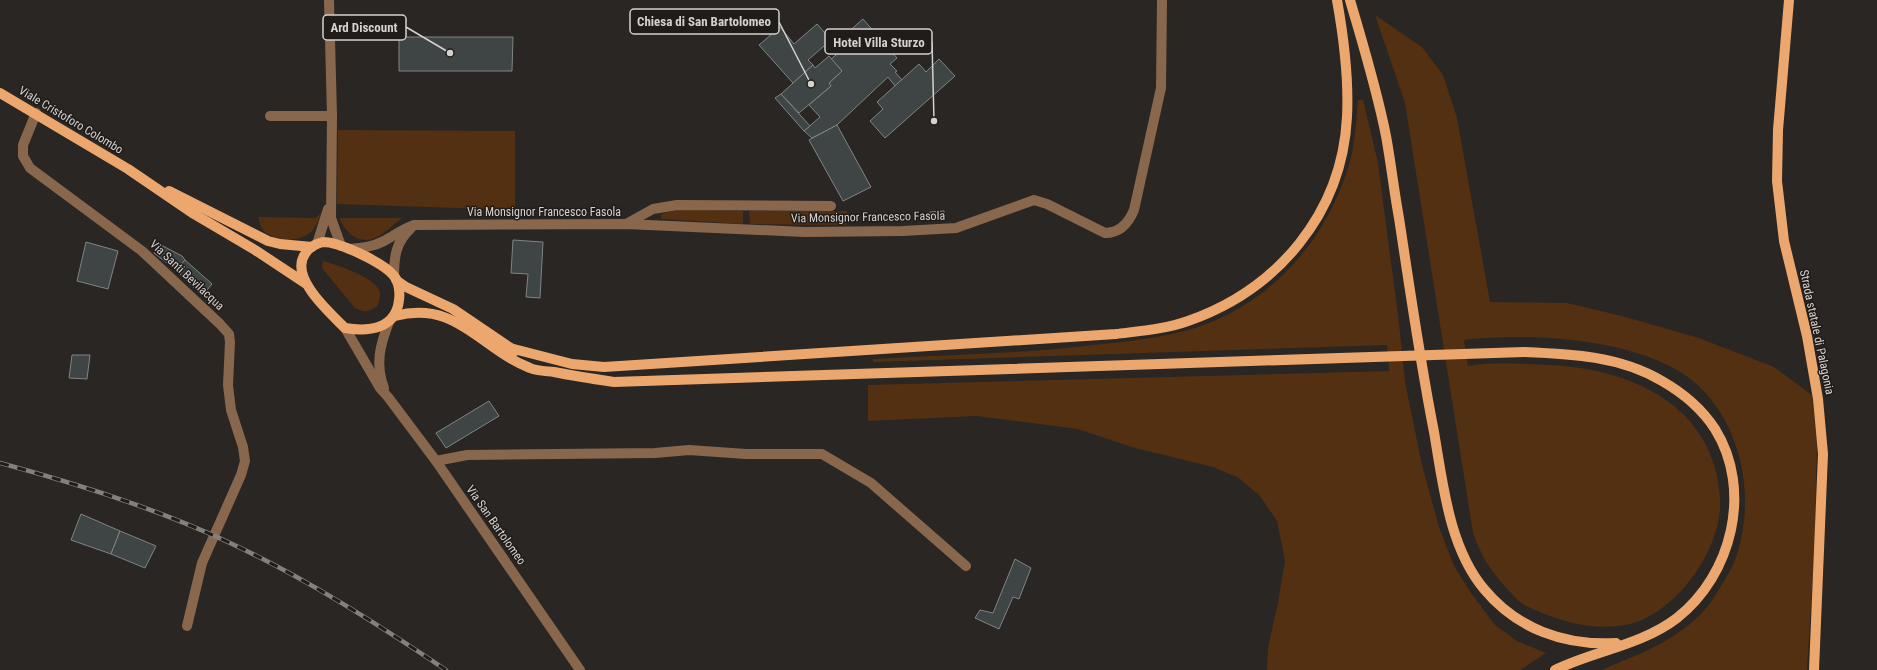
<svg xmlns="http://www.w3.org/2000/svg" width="1877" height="670" viewBox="0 0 1877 670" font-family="'Roboto Condensed',sans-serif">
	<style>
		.green { fill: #523011 }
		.building { fill: #3e4544; stroke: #7e8584 }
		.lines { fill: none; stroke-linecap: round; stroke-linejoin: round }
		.minor { stroke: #89674d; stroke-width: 10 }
		.major { stroke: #eca76e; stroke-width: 10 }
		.rail-casing { stroke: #83807e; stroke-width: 4.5 }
		.rail { stroke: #201c19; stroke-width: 3; stroke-dasharray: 9; stroke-linecap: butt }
		.labels { text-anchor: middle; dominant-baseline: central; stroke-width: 3; stroke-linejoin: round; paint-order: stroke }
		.street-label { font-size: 12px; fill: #d4d2d0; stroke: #201c19 }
		.leader { fill: none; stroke: #d4d2d0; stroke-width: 1.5 }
		.callout-dot { fill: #d4d2d0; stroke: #201c19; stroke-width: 1.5 }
		.callout { fill: #201c19; stroke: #d4d2d0; stroke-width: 1.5 }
		.callout-label { font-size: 13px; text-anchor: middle; font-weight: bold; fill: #d4d2d0 }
	</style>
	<rect width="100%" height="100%" fill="#2a2623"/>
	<g class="green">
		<path d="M 1375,15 L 1422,47 L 1443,75 L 1457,118 L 1490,302 L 1567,303 L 1622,316 L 1699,338 L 1774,367 L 1812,395 L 1817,445 L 1816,479 L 1815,542 L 1807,670 L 1601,670 C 1637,655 1671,643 1700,615 C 1708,607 1715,596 1721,586 C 1729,573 1736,561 1739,547 C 1755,490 1739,419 1693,381 C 1640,338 1529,332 1464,340 L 1468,366 C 1494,361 1523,364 1550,365 C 1631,369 1714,405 1720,497 C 1724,546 1678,612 1630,624 C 1609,629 1583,627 1562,620 C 1549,616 1536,611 1524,605 C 1519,602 1515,597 1511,593 C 1492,573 1482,558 1473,533 L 1405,103 Z"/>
		<path d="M 1358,100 L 1363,100 L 1378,163 L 1399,323 L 1405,382 L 1422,465 L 1439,527 L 1454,566 L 1471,593 L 1495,625 L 1517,641 L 1546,653 L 1520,670 L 1267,670 L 1268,647 L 1278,603 L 1285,561 L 1277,521 L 1260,496 L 1239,478 L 1213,467 L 1135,448 L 1078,429 L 976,416 L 868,421 L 868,385 L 1389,371 L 1387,345 L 873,362 L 873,359 C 944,355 1015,354 1085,346 C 1128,341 1174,338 1214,321 C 1281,292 1328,234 1349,165 C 1355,145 1356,122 1358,100 Z"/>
		<path d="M 338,130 L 515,131 L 515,210 L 337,204 Z"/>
		<path d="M 679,209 L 743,211 L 743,224 L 661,219 L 661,214 Z"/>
		<path d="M 749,211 L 847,211 L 846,225 L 750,224 Z"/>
		<path d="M 321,213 C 319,219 317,225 313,230 C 302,242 279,242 266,233 C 261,230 260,223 258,217 L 316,218 Z"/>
		<path d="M 339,218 L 402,218 C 394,224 387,231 379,236 C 361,247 346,234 339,218 Z"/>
		<path d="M 323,261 C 337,265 376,277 380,292 C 381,296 379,301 378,305 C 371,312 364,313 355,308 L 322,268 Z"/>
	</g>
	<g class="building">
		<path d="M 863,19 L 897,58 L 890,64 L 897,71 L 895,72 L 902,80 L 895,86 L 888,77 L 837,125 L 812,138 L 804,131 L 820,117 L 809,105 L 831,86 L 829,83 L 842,71 L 831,59 L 836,55 L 830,48 L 833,46 L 826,34 L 830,30 L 839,40 Z"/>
		<path d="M 817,24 L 831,40 L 808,60 L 813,65 L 793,83 L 759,45 L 780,27 L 794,44 Z"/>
		<path d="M 399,37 L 513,37 L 512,71 L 399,71 Z"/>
		<path d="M 829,56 L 842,71 L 829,83 L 831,86 L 799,113 L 781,94 L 813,65 L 815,68 Z"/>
		<path d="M 939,59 L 955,76 L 885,138 L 870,121 L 883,109 L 877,102 L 919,64 L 926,72 Z"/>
		<path d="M 781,94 L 810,126 L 804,131 L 775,98 Z"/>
		<path d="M 837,125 L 871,187 L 843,201 L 809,140 Z"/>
		<path d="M 944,211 L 945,217 L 930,218 L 930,212 Z"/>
		<path d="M 513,240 L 543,242 L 540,298 L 526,297 L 528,274 L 511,273 Z"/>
		<path d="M 86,242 L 118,251 L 108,289 L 77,281 Z"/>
		<path d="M 161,245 L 182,256 L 185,260 L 176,270 L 154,253 Z"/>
		<path d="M 185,260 L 212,284 L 202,296 L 176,270 Z"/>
		<path d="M 72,355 L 90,355 L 87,379 L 69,378 Z"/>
		<path d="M 489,401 L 499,416 L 446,448 L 436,433 Z"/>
		<path d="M 81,514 L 120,531 L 111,554 L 71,540 Z"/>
		<path d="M 120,531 L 156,546 L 145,568 L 111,554 Z"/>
		<path d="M 1015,559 L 1031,568 L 1019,599 L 1013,597 L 999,629 L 975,618 L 980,610 L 993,613 Z"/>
	</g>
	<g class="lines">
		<g class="minor">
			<path d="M 329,0 L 332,116 L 331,218 L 341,246"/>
			<path d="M 36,113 L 23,145 L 23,156 L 30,168 L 142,251 L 220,324 L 229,334 L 230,342 L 228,385 L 231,410 L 243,447 L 245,461 L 241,475 L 202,563 L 187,626"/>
			<path d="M 270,116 L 332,116"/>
			<path d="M 626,224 L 653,209 L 677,205 L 831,206"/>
			<path d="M 317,244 L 328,209"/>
			<path d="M 349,249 C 361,248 373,247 384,241 C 394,236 402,229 414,225 L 626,224 L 804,232 L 903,231 L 956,228 L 1034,200 L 1047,204 L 1105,233 C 1120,233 1129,222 1134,210 L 1161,88 L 1162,0"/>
			<path d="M 394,276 C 394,256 396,242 411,228"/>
			<path d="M 345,328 L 380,388 L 388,397 L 436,461 L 580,670"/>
			<path d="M 384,388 C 375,364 380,345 389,322"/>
			<path d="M 436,461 L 467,455 L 655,453 L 689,450 L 746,454 L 822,454 L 871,483 L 966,566"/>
		</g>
		<g class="major">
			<path d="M 1350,0 C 1363,45 1377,90 1386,136 C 1391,163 1394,191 1399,218 C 1410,290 1420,361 1434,432 C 1443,484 1449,547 1484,589 C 1517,629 1565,646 1616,643"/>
			<path d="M 1789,0 L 1778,130 L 1777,181 L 1784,241 L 1807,336 L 1818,399 L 1823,454 L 1814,670"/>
			<path d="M 0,93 L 128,169 L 194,214 L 255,250 L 305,283"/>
			<path d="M 169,191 L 268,241 L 280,244 L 312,247"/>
			<path d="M 323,242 C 340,242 384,263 394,276 C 399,282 400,293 399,300 C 396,329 369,332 345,328 C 329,312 289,277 305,254 C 309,247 315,244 323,242 Z"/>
			<path d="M 396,280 L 406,287 L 453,309 L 515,351"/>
			<path d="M 395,316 C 457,300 479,348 530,368 C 537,371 546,371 554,372 C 574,376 594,379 614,382 L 1524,352 C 1572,354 1620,356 1662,381 C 1683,393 1702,409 1715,429 C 1753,490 1732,575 1677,618 C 1642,645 1594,651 1555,670"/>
			<path d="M 510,348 L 572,364 L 604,367 L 1116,334 C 1140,331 1166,329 1188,321 C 1277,290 1342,214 1347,117 C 1349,78 1344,39 1337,0"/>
		</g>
		<g class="rail-casing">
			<path id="rail" d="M 0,463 C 77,484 155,508 228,542 C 305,578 376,623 446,670"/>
		</g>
		<use href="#rail" class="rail"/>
	</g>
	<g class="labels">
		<g class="street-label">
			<text transform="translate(71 120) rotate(31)">Viale Cristoforo Colombo</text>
			<text x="544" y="212">Via Monsignor Francesco Fasola</text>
			<text transform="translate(868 217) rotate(-1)">Via Monsignor Francesco Fasola</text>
			<text transform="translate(187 275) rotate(43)">Via Santi Bevilacqua</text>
			<text transform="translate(1817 332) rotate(78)">Strada statale di Palagonia</text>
			<text transform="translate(496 525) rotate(55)">Via San Bartolomeo</text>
		</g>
	</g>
	<path class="leader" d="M811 84L779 22M450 53L406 27M934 121L932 42"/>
	<g class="callout-dot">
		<circle cx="811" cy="84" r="4"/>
		<circle cx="450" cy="53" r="4"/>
		<circle cx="934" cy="121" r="4"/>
	</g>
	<g class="callout">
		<rect x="630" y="9" width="149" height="25" rx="4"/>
		<rect x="323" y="15" width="83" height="25" rx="4"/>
		<rect x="825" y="29" width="107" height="25" rx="4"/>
	</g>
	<g class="callout-label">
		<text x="704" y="26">Chiesa di San Bartolomeo</text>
		<text x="364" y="32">Ard Discount</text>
		<text x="879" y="47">Hotel Villa Sturzo</text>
	</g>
</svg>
